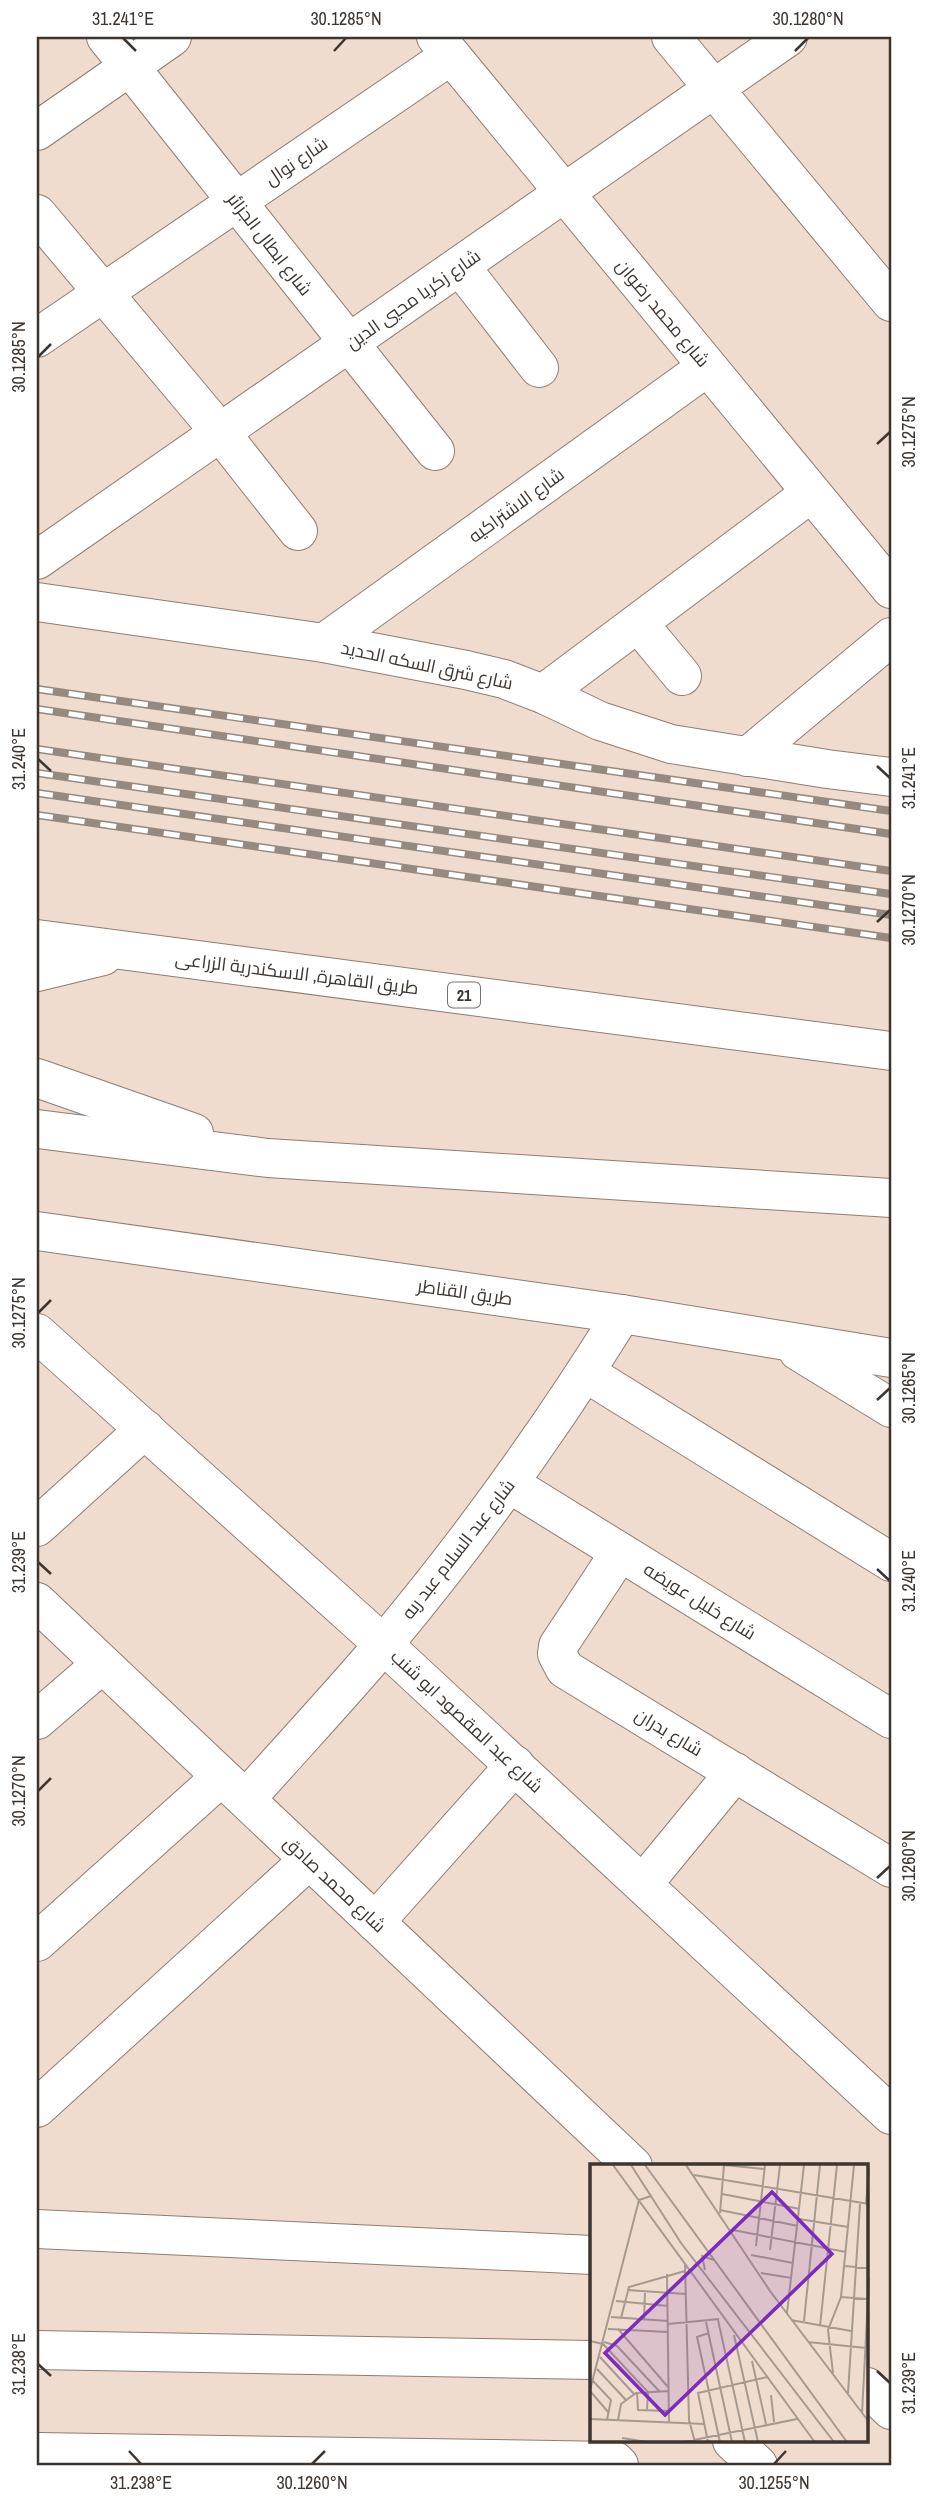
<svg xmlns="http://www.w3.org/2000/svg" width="928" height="2502" viewBox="0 0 928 2502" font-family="'Archivo Narrow',Cairo,sans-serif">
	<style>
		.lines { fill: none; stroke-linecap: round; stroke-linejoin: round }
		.street-casing { stroke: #8e7d71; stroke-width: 40 }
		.highway-casing { stroke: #8e7d71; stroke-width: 40 }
		.street { stroke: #fff; stroke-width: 38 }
		.highway { stroke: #fff; stroke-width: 38 }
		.rail-casing { stroke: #968980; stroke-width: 8 }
		.rail { stroke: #fff; stroke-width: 5; stroke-dasharray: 16; stroke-linecap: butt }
		.ticks { fill: none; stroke: #3c3530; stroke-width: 2.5 }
		.labels { text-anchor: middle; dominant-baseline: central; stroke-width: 5; stroke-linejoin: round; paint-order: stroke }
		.shield { fill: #fff; stroke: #76726e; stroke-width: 2 }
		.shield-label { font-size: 16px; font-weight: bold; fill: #3c3530 }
		.street-label { font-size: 18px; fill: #3c3530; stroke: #fff }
		.inset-road { fill: none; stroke: #a7998f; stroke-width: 2 }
		.view { fill: #7b2cbf; fill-opacity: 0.15; stroke: #7b2cbf; stroke-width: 3.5 }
		.inset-edge { fill: none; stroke: #3c3530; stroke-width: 3.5 }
		.neatline { fill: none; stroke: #3c3530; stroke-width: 2.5 }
		.ticks-label { font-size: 18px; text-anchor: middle; fill: #3c3530 }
	</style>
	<rect width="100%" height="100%" fill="#efdccf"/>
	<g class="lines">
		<g class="street-casing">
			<g id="street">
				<path d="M 106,37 L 435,451"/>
				<path d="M 436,37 L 891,589"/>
				<path d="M 671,37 L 891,302"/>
				<path d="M 37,131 L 172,37"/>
				<path d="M 37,214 L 220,432 L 298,531"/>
				<path d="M 460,266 L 539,368"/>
				<path d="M 37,338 L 450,56"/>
				<path d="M 37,560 L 788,37"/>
				<path d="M 37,602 L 324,643 L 466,670 L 504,679 L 543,694 L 600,721 L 671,744 L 827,769 L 891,777"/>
				<path d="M 638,623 L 682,676"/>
				<path d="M 324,643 L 707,367"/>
				<path d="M 543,694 L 811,493"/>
				<path d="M 747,757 L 891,637"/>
				<path d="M 37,1231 L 622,1314 L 891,1358"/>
				<path d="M 37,1333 L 383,1644 L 891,2115"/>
				<path d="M 798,1351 L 891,1408"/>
				<path d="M 586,1373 L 891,1562"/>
				<path d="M 510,1484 L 891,1719"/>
				<path d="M 37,1527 L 145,1429"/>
				<path d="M 620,1552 L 558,1646 L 557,1654 L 565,1669 L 891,1868"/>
				<path d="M 37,1602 L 633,2166"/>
				<path d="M 37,1720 L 102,1664"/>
				<path d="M 246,1799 C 291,1748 339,1697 383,1645 C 471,1540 550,1430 622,1314"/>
				<path d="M 643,1884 L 735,1772"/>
				<path d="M 375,1922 L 515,1765"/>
				<path d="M 37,1942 L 221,1777"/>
				<path d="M 37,2108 L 309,1860"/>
				<path d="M 37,2229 L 592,2255"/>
				<path d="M 37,2350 L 592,2360"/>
				<path d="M 867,2387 L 891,2410"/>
				<path d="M 732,2441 L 758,2465"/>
				<path d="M 37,2452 L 615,2461 L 619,2465"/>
			</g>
		</g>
		<g class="highway-casing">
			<g id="highway">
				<path d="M 37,939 L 891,1051"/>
				<path d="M 37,972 L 103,956"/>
				<path d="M 37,1078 L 194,1133"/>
				<path d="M 37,1129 L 268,1158 L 891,1198"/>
			</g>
		</g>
		<use href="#street" class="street"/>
		<use href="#highway" class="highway"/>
		<g class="rail-casing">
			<g id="rail">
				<path d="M 37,689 L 891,811"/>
				<path d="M 37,709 L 891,834"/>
				<path d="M 37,749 L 891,871"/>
				<path d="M 37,773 L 891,894"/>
				<path d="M 37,793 L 891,915"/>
				<path d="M 37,815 L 891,938"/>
			</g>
		</g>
		<use href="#rail" class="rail"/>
	</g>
	<path class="ticks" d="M 123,38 L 136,51M 334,51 L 346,38M 795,51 L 808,38M 38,357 L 51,344M 877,444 L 890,432M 38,759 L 51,771M 877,766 L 890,778M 877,922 L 890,910M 38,1313 L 51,1300M 877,1400 L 890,1388M 38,1562 L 51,1574M 877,1569 L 890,1581M 38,1791 L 51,1778M 877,1878 L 890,1866M 38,2364 L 51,2376M 877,2371 L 890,2383M 129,2451 L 141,2464M 312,2464 L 325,2451M 774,2464 L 786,2451"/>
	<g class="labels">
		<rect class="shield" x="448" y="982.5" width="32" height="25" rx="5"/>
		<g class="shield-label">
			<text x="464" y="995">21</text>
		</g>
		<g class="street-label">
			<text transform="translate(296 161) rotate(-34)">شارع نوال</text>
			<text transform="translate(270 244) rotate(52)">شارع ابطال الجزائر</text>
			<text transform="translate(413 299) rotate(-35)">شارع زكريا محيي الدين</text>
			<text transform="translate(663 313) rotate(50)">شارع محمد رضوان</text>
			<text transform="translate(516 505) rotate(-36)">شارع الاشتراكيه</text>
			<text transform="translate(427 665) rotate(12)">شارع شرق السكه الحديد</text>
			<text transform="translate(297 973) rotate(7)">طريق القاهرة, الاسكندرية الزراعى</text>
			<text transform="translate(465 1292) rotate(8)">طريق القناطر</text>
			<text transform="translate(458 1549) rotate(-52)">شارع عبد السلام عبد ربه</text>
			<text transform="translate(700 1601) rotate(32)">شارع خليل عويضه</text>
			<text transform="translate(467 1721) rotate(43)">شارع عبد المقصود ابو شنب</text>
			<text transform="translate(669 1732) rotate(31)">شارع بدران</text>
			<text transform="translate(335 1884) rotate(43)">شارع محمد صادق</text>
		</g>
	</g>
	<g transform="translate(590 2164)">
		<rect width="278" height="278" fill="#efdccf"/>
		<path class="inset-road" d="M 23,1 L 224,277M 41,1 L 91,79 L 244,278M 55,1 L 257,278M 96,1 L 180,127 L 279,258M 134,1 L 174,5M 104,11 L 279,40M 132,30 L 210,45M 276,40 L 279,5M 130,46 L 208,62M 130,49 L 134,1M 209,55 L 258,63M 143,66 L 256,88M 166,82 L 175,1M 180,86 L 190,1M 161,91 L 203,99M 95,100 L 99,256 L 105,278M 254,102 L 279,104M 115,106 L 112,92 L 124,96M 171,109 L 202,114M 77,110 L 79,259M 37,126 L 96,130M 251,133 L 278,135M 26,137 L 78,142M 197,149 L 214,1M 21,153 L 78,157M 31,154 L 39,123 L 95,107M 54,156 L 55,127M 128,156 L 155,278M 201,156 L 261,167M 214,157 L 230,1M 116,158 L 142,278M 78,160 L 129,155M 230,162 L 247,1M 18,165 L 78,168M 28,165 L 78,223M 119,169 L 107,173 L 130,278M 144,171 L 168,278M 0,177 L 13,180 L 58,228 L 57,246M 14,178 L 27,182 L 70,228M 218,178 L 276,184M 10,193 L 44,230M 162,197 L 176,260M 7,205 L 36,236M 243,209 L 238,166 L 251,133 L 264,1M 3,217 L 21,236 L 17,256M 0,226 L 49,36 L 61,32M 0,227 L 19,249M 47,228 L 48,246 L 79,247M 258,229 L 270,40M 181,231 L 184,258M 272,250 L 279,114M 0,255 L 114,260M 28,256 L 31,240 L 46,229 L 79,227M 32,274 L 57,278M 94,278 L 207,255M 118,278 L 108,229 L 177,213"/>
		<path class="view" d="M 182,28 L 242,90 L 75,251 L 15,189 Z"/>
		<rect width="278" height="278" class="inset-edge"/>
	</g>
	<rect width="928" height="2502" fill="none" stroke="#ffffff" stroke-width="77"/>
	<rect x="38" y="38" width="852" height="2426" class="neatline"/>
	<g class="ticks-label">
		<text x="123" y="25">31.241°E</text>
		<text x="346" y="25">30.1285°N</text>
		<text x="808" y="25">30.1280°N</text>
		<text transform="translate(19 357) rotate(-90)" y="6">30.1285°N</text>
		<text transform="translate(909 432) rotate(-90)" y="6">30.1275°N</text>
		<text transform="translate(19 759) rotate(-90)" y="6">31.240°E</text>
		<text transform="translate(909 778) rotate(-90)" y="6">31.241°E</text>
		<text transform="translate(909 910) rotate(-90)" y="6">30.1270°N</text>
		<text transform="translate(19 1313) rotate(-90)" y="6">30.1275°N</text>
		<text transform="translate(909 1388) rotate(-90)" y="6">30.1265°N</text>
		<text transform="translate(19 1562) rotate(-90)" y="6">31.239°E</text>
		<text transform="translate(909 1581) rotate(-90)" y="6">31.240°E</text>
		<text transform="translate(19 1791) rotate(-90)" y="6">30.1270°N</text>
		<text transform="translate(909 1866) rotate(-90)" y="6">30.1260°N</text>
		<text transform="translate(19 2364) rotate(-90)" y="6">31.238°E</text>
		<text transform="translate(909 2383) rotate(-90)" y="6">31.239°E</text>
		<text x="141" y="2489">31.238°E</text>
		<text x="312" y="2489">30.1260°N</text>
		<text x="774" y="2489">30.1255°N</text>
	</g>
</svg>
